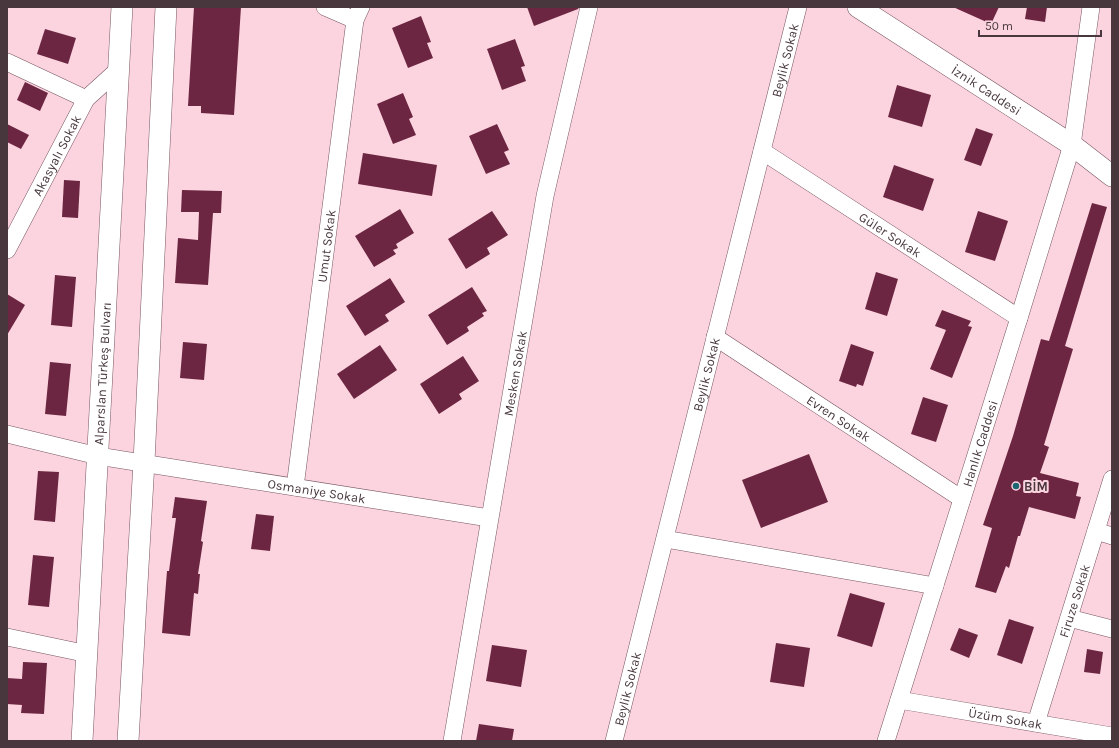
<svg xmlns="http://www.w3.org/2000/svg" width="1119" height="748" viewBox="0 0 1119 748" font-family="Karla,sans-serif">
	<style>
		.building { fill: #6d2641 }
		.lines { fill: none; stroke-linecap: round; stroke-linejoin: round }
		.minor-casing { stroke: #785761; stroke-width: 18 }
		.major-casing { stroke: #785761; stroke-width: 22 }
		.minor { stroke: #fff; stroke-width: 17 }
		.major { stroke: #fff; stroke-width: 21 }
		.poi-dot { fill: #1c6572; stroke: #fbd4df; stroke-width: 1.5 }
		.labels { text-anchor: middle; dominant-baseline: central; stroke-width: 4; stroke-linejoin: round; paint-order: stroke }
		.street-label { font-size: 13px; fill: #48383d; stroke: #fbd4df }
		.poi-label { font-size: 13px; font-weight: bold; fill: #48383d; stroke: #fbd4df; text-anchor: start }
	</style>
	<rect width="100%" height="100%" fill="#fbd4df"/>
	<g class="building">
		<path d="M 194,7 L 241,7 L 234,115 L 201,113 L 201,106 L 188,106 Z"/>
		<path d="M 527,7 L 579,7 L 578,9 L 534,26 Z"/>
		<path d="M 953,7 L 999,7 L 991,24 Z"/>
		<path d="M 1027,7 L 1047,7 L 1045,22 L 1025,19 Z"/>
		<path d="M 421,16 L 431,42 L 427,43 L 433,58 L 408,68 L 392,28 Z"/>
		<path d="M 45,29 L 76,38 L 68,64 L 37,54 Z"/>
		<path d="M 515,39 L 525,66 L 521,67 L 526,81 L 502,90 L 487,49 Z"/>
		<path d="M 25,82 L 48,93 L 40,111 L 17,100 Z"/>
		<path d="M 897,85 L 931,95 L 922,127 L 888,117 Z"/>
		<path d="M 403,93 L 413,117 L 409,119 L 416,135 L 393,144 L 377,104 Z"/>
		<path d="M 7,124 L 29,135 L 21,149 L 7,142 Z"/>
		<path d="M 497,124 L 509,150 L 504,152 L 510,164 L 486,174 L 469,136 Z"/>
		<path d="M 976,128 L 993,134 L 981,166 L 964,160 Z"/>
		<path d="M 363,153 L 437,165 L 432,196 L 358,184 Z"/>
		<path d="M 894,165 L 934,179 L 923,211 L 883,197 Z"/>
		<path d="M 64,180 L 80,181 L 78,218 L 62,217 Z"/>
		<path d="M 182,190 L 222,191 L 221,213 L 213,213 L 208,285 L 175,283 L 178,238 L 198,240 L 199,212 L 181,212 Z"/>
		<path d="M 1092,203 L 1107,207 L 1065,346 L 1073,349 L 1044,445 L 1049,447 L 1040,473 L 1079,483 L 1076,496 L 1081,497 L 1075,519 L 1029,507 L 1020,536 L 1018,536 L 1009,568 L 1006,566 L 996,593 L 975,587 L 992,528 L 983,525 L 1013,436 L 1041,339 L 1049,341 Z"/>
		<path d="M 400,209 L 414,233 L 396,244 L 398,248 L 393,250 L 396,254 L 374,267 L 355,236 Z"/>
		<path d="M 492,211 L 508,235 L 487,248 L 490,254 L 466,269 L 448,239 Z"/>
		<path d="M 978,211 L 1008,221 L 995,261 L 965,252 Z"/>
		<path d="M 876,272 L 898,279 L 887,316 L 865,309 Z"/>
		<path d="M 55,275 L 76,277 L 72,327 L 51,325 Z"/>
		<path d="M 390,278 L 405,302 L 385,315 L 389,321 L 365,336 L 346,306 Z"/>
		<path d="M 472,287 L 487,311 L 482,313 L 484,316 L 467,327 L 469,331 L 447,345 L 428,315 Z"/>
		<path d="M 7,294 L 25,305 L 7,335 Z"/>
		<path d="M 942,310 L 971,321 L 968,326 L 972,327 L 952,378 L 930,369 L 946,330 L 935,326 Z"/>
		<path d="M 183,342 L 207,344 L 204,380 L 180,378 Z"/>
		<path d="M 851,344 L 874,352 L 863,386 L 857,384 L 856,387 L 839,381 Z"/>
		<path d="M 380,345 L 397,370 L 354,399 L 337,374 Z"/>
		<path d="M 463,356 L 479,381 L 459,394 L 462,399 L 439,414 L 420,384 Z"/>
		<path d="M 50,362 L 71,364 L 66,416 L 45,414 Z"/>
		<path d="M 923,397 L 948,405 L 936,442 L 911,434 Z"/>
		<path d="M 809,454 L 828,502 L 761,528 L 742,480 Z"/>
		<path d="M 38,471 L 59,472 L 55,522 L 34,520 Z"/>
		<path d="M 175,497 L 207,501 L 201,541 L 203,542 L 198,574 L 200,574 L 198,594 L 194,593 L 190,636 L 162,633 L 167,571 L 169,571 L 176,518 L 172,518 Z"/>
		<path d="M 256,514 L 274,516 L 270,551 L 251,549 Z"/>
		<path d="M 33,555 L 54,557 L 49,607 L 28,605 Z"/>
		<path d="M 850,593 L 885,603 L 872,647 L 837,636 Z"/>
		<path d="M 1009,619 L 1034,627 L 1022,664 L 997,655 Z"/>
		<path d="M 959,628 L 978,635 L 969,658 L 950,650 Z"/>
		<path d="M 776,643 L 810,648 L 804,687 L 770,682 Z"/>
		<path d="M 492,645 L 527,650 L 521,687 L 486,681 Z"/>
		<path d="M 1087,649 L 1103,652 L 1100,674 L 1084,672 Z"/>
		<path d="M 23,662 L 47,663 L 44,714 L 21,713 L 22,705 L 7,704 L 7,678 L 22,679 Z"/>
		<path d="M 479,724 L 514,729 L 512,741 L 476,741 Z"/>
	</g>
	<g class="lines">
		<g class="minor-casing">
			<g id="minor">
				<path d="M 325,7 L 355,20"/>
				<path d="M 7,62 L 86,99"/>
				<path id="s1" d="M 762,151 L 1019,318"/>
				<path id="s2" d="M 7,250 L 86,99 L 118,70"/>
				<path id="s3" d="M 715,337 L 962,499"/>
				<path id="s4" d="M 7,434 L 98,456 L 489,518"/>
				<path id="s5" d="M 295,487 L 355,20 L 361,7"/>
				<path d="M 1096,531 L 1112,536"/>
				<path d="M 665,539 L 935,586"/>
				<path d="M 1069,618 L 1112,629"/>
				<path d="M 7,637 L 88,654"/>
				<path id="s6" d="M 899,700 L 1112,736"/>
				<path id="s7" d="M 1036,723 L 1112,479"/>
				<path id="s8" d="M 452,741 L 545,196 L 589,7"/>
				<path id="s9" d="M 614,741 L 798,7"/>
				<path id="s10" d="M 886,741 L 1019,318 L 1072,145 L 1091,7"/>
			</g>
		</g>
		<g class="major-casing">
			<g id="major">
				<path id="s11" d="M 858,7 L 1072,145 L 1112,176"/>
				<path id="s12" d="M 82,741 L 122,7"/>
				<path d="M 128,741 L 144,462 L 166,7"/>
			</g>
		</g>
		<use href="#minor" class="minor"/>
		<use href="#major" class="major"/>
	</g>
	<circle class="poi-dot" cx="1016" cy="486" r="4"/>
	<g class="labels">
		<g class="street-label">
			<text stroke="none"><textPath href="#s9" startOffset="702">Beylik Sokak</textPath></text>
			<text stroke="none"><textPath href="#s11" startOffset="153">İznik Caddesi</textPath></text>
			<text stroke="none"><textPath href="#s2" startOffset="107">Akasyalı Sokak</textPath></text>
			<text stroke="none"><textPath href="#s1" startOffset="153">Güler Sokak</textPath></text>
			<text stroke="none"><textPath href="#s5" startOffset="243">Umut Sokak</textPath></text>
			<text stroke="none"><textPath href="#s8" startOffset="373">Mesken Sokak</textPath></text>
			<text stroke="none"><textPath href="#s12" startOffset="368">Alparslan Türkeş Bulvarı</textPath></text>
			<text stroke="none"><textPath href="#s9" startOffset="378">Beylik Sokak</textPath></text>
			<text stroke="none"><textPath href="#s3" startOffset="148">Evren Sokak</textPath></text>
			<text stroke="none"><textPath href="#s10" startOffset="312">Hanlık Caddesi</textPath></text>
			<text stroke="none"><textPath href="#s4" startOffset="315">Osmaniye Sokak</textPath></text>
			<text stroke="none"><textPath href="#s7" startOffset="128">Firuze Sokak</textPath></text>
			<text stroke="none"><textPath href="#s9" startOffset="54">Beylik Sokak</textPath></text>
			<text stroke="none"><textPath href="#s6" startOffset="108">Üzüm Sokak</textPath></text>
		</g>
		<g class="poi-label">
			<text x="1024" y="486">BİM</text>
		</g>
	</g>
	<rect width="1119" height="748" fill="none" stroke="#48383d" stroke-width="16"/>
	<path d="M979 30v6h122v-6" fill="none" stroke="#48383d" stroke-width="2"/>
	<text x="985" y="30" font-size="12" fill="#48383d" stroke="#fbd4df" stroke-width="3" paint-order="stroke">50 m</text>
</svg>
